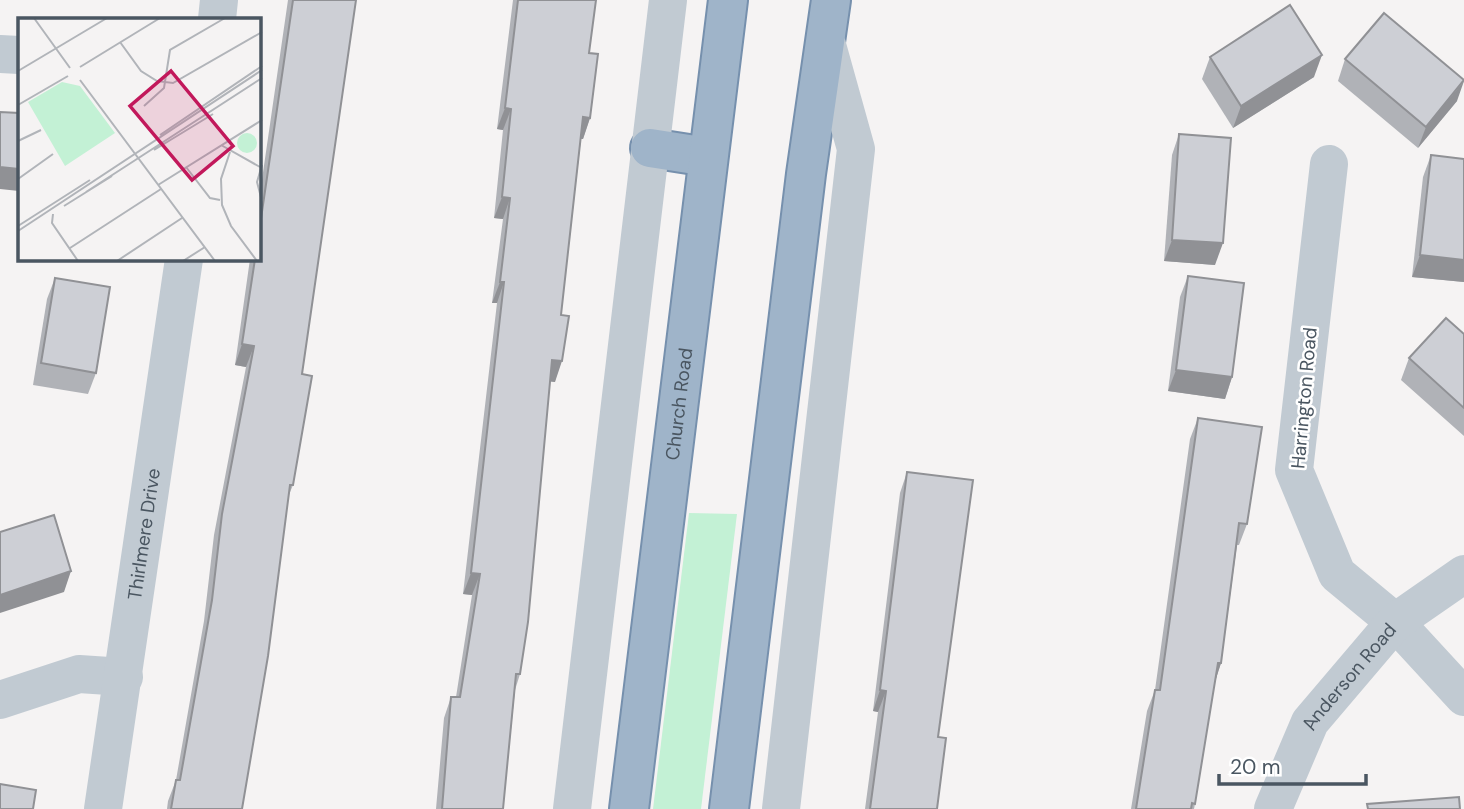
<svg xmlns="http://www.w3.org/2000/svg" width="1464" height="809" viewBox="0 0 1464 809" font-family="'DM Sans',sans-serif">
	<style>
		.green { fill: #c3f1d5 }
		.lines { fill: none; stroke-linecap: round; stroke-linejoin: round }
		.trunk-casing { stroke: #7690ad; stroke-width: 42 }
		.minor { stroke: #c1cad2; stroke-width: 38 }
		.trunk { stroke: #9fb4c9; stroke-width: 38 }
		.wall { fill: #b0b2b7 }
		.shaded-wall { fill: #909195 }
		.building { fill: #cdcfd5; stroke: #909195; stroke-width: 2 }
		.labels { text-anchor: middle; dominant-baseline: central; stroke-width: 5; stroke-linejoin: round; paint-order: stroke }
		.street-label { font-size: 19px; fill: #4a5661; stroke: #fff }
		.inset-road { fill: none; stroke: #b1b4b9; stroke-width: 2 }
		.view { fill: #c2185b; fill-opacity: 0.15; stroke: #c2185b; stroke-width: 3.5 }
		.inset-edge { fill: none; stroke: #4a5661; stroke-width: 3.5 }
	</style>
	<rect width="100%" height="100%" fill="#f5f3f3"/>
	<path class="green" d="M 689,513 L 737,514 L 701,809 L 653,809 Z"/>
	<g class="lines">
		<g class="trunk-casing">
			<g id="trunk">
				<path d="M 650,148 L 708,157"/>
				<path id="s3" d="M 629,809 L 728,0"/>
				<path d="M 729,809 L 806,174 L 831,0"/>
			</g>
		</g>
		<g class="minor">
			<path d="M 217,19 L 219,0"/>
			<path d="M 0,54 L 19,55"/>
			<path d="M 1329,164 L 1294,470 L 1337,574 L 1395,622 L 1464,697"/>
			<path d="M 0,700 L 79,674 L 124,677"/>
			<path id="s1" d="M 103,809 L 184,259"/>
			<path d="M 572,809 L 668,0"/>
			<path d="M 781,809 L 856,149 L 827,45"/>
			<path id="s2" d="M 1273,809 L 1310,722 L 1395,622 L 1464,574"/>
		</g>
		<use href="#trunk" class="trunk"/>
	</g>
	<g class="wall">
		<path d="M 288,0 L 356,0 L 302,374 L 293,485 L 288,497 L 242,809 L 167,809 L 168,801 L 176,780 L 204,621 L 214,535 L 246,367 L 235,365 L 250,259 L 259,259 L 259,200 Z"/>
		<path d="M 513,0 L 596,0 L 589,53 L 590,118 L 583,139 L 581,139 L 561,315 L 555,382 L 550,381 L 520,674 L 515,690 L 503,809 L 436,809 L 444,718 L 451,697 L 456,697 L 472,595 L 463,594 L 497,303 L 492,303 L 503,219 L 494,218 L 503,130 L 497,129 Z"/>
		<path d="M 1210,57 L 1314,77 L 1233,128 L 1202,79 Z"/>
		<path d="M 1345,59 L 1457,101 L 1418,148 L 1338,81 Z"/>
		<path d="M 1179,134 L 1215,265 L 1164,261 L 1172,155 Z"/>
		<path d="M 1431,155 L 1464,159 L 1464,282 L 1412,277 L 1423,177 Z"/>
		<path d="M 1188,276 L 1232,377 L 1225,399 L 1168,391 L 1180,297 Z"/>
		<path d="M 55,278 L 96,373 L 88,394 L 33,385 L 47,299 Z"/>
		<path d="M 1464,334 L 1464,436 L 1401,380 L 1409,358 Z"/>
		<path d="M 1198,418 L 1247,524 L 1239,545 L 1237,545 L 1221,663 L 1215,681 L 1195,804 L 1194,809 L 1131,809 L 1147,711 L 1155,690 L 1190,439 Z"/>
		<path d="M 907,472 L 938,737 L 937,809 L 865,809 L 878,712 L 873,711 L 900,493 Z"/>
	</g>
	<g class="shaded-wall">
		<path d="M 1322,55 L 1314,77 L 1233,128 L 1241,106 Z"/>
		<path d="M 1464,81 L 1457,101 L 1418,148 L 1426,127 Z"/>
		<path d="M 505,108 L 511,109 L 503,130 L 497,129 Z"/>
		<path d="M 583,117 L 590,118 L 583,139 L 576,138 Z"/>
		<path d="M 0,167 L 19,169 L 19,191 L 0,189 Z"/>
		<path d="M 502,197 L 510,198 L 503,219 L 494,218 Z"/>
		<path d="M 1172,240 L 1223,243 L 1215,265 L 1164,261 Z"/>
		<path d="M 1420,255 L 1464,260 L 1464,282 L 1412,277 Z"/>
		<path d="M 500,282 L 504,282 L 497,303 L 492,303 Z"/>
		<path d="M 242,344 L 254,346 L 246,367 L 235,365 Z"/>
		<path d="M 552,360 L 562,361 L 555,382 L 545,381 Z"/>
		<path d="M 1176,370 L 1232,377 L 1225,399 L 1168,391 Z"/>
		<path d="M 71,571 L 64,592 L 0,613 L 0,595 Z"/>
		<path d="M 471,573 L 480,574 L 472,595 L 463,594 Z"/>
		<path d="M 1218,663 L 1221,663 L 1214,685 Z"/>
		<path d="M 880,690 L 886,691 L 878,712 L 873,711 Z"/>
	</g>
	<g class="building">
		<path d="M 293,0 L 356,0 L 302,374 L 312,376 L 293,485 L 290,485 L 268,656 L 242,809 L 171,809 L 176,780 L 180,780 L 212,600 L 222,514 L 254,346 L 242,344 L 255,259 L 259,259 L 259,232 Z"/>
		<path d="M 518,0 L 596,0 L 589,53 L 598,54 L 590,118 L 583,117 L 561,315 L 569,316 L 562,361 L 552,360 L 528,622 L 520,674 L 516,674 L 503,809 L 442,809 L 451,697 L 460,697 L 480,574 L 471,573 L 504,282 L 500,282 L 510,198 L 502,197 L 511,109 L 505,108 Z"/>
		<path d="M 1290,5 L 1322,55 L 1241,106 L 1210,57 Z"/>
		<path d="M 1384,13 L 1464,80 L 1426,127 L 1345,59 Z"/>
		<path d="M 0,112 L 19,113 L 19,169 L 0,167 Z"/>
		<path d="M 1179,134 L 1231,138 L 1223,243 L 1172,240 Z"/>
		<path d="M 1431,155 L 1464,159 L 1464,260 L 1420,255 Z"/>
		<path d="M 1188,276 L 1244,283 L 1232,377 L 1176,370 Z"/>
		<path d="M 55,278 L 110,287 L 96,373 L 41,363 Z"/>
		<path d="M 1446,318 L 1464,334 L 1464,408 L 1409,358 Z"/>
		<path d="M 1198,418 L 1262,427 L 1247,524 L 1239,523 L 1221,663 L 1218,663 L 1195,804 L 1192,803 L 1191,809 L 1136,809 L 1155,690 L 1160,690 Z"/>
		<path d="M 907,472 L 973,480 L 938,737 L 946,738 L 937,809 L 870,809 L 886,691 L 880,690 Z"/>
		<path d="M 54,515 L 71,571 L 0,595 L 0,532 Z"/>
		<path d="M 0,784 L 36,790 L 33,809 L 0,809 Z"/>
		<path d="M 1459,797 L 1460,809 L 1368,809 L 1367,804 Z"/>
	</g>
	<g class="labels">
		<g class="street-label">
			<text transform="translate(1304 398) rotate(-85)">Harrington Road</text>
			<text stroke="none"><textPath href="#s3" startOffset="408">Church Road</textPath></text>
			<text stroke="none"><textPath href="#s1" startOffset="278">Thirlmere Drive</textPath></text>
			<text stroke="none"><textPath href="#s2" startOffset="154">Anderson Road</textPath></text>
		</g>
	</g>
	<g transform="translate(18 18)">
		<rect width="243" height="243" fill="#f5f3f3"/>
		<path d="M 44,64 L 62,68 L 97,115 L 47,148 L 10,84 ZM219 125a10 10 0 1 1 20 0a10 10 0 1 1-20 0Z" fill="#c3f1d5"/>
		<path class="inset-road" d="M 16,0 L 52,50M 102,24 L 123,53 L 139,63 L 155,65 L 244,14M 62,49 L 142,0M 0,53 L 89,0M 62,62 L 197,243M 0,87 L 50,58M 126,88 L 146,70 L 152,32 L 207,0M 142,117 L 244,48M 0,123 L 23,112M 203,127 L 242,149M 136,132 L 195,96M 212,134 L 203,161 L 204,187 L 213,208 L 239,243M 244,147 L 239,164 L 244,183M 168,149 L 192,180 L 202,182M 0,161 L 35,136M 140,167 L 244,102M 68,174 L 244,60M 46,188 L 94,158M 35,196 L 34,205 L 60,243M 0,208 L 72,162M 0,213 L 244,52M 52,230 L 143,171M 99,243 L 164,200M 165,243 L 187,229"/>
		<path class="view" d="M 153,53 L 215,128 L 174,162 L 112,88 Z"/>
		<rect width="243" height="243" class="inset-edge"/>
	</g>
	<path d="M1219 774v10h147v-10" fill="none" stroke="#4a5661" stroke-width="3.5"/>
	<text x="1230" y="774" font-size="21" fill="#4a5661" stroke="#ffffff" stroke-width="5" paint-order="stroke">20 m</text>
</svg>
